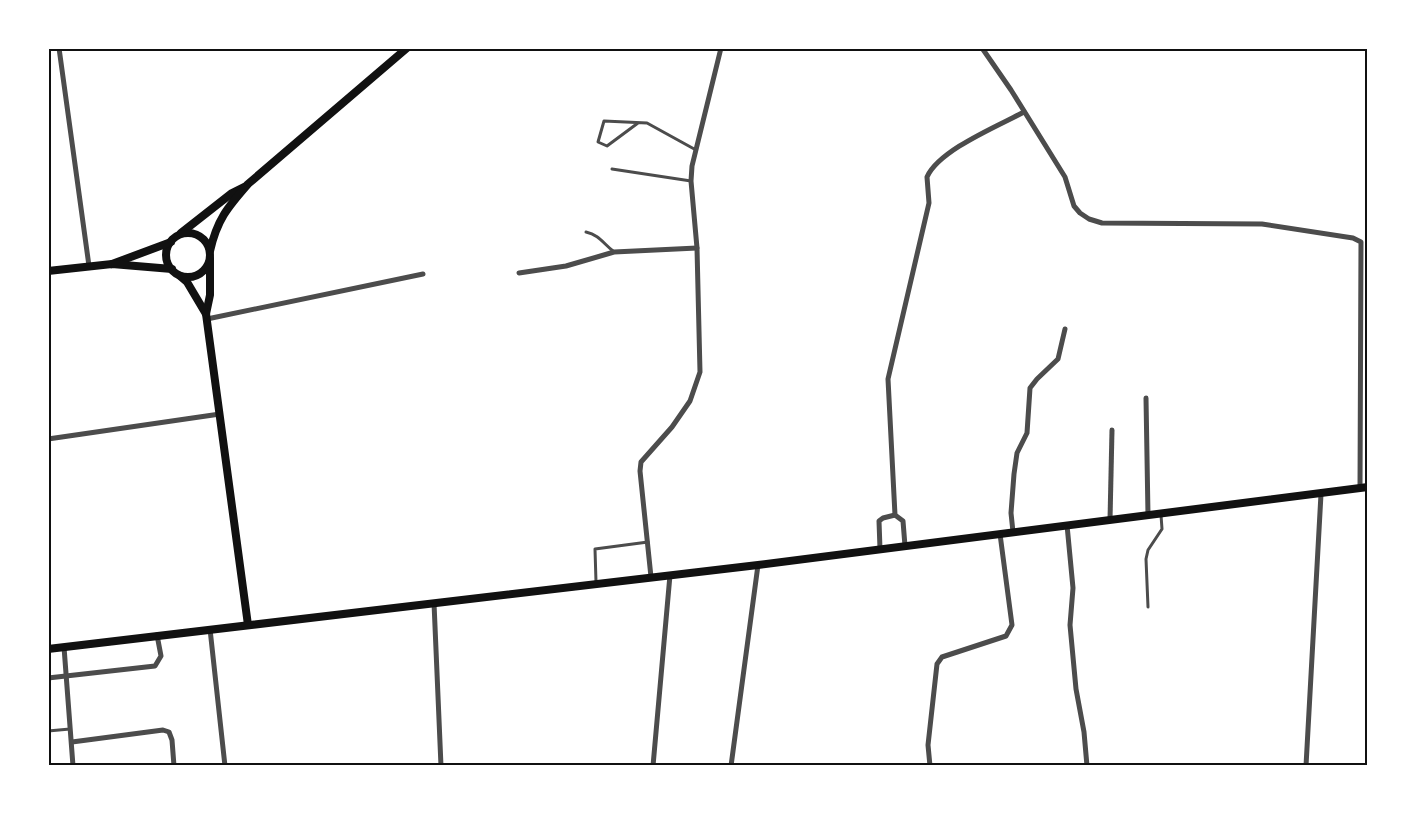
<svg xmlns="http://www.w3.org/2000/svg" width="1416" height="814" viewBox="0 0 1416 814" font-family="'Work Sans',sans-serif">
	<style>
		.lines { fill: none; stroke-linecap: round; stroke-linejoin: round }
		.service { stroke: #4c4c4c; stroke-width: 3 }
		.minor { stroke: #4c4c4c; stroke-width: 5 }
		.secondary { stroke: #111; stroke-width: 8 }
		.primary { stroke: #111; stroke-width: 8 }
		.neatline { fill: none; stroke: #111; stroke-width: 2 }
	</style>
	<rect width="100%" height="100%" fill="#fff"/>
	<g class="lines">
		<g class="service">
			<path d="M 638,123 L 607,146 L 598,142 L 604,121 L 647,123 L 696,150"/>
			<path d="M 612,169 L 691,181"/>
			<path d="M 586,232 C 599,235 603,243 613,251"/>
			<path d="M 596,582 L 595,549 L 648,542"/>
			<path d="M 1148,607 L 1146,559 L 1148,550 L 1162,529 L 1161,515"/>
			<path d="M 48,731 L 70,729"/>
		</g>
		<g class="minor">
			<path d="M 59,48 L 89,266"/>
			<path d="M 982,48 L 1011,90 L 1065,177 L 1074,206 L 1080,213 L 1089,219 L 1102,223 L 1262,224 L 1353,238 L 1361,242 L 1360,488"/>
			<path d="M 48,49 L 51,48"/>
			<path d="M 519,273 L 566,266 L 614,252 L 697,248"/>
			<path d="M 207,319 L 423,274"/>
			<path d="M 1146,398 L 1148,515"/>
			<path d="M 48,439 L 220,414"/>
			<path d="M 1110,520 L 1112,430"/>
			<path d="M 1067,525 L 1073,588 L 1070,625 L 1076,689 L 1084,732 L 1087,766"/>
			<path d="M 1013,532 L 1011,513 L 1014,474 L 1017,453 L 1027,433 L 1030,388 L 1037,379 L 1058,359 L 1065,329"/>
			<path d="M 905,546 L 903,521 L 895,515 L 888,379 L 929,203 L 927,177 C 939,150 998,126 1024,112"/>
			<path d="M 880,549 L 879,521 L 883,518 L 895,515"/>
			<path d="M 651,577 L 640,471 L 641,462 L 672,427 L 690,401 L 700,372 L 697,248 L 691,181 L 692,166 L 721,48"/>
			<path d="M 434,603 L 441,766"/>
			<path d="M 210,629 L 225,766"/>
			<path d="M 64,647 L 73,766"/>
			<path d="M 48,678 L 155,666 L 161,656 L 157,635"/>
			<path d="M 72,742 L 163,730 L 169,732 L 172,740 L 174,766"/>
			<path d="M 653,766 L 670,575"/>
			<path d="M 731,766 L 758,565"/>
			<path d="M 930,766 L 928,745 L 937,664 L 942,657 L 1006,636 L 1012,625 L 1000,534"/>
			<path d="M 1306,766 L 1321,494"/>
		</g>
		<g class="secondary">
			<path d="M 181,233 L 232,193 L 244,187"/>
			<circle cx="188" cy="255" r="22"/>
			<path d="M 210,251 C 217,220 227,208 248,184 L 407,48"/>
			<path d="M 210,258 L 210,295 L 206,314 L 248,625"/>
			<path d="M 112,264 L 171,242"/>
			<path d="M 48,271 L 112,264 L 172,269"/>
			<path d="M 180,276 L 187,282 L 206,314"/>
		</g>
		<path class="primary" d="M 48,649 L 758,565 L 1368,487"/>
	</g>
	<rect width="1416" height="814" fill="none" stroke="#ffffff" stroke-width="99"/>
	<rect x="50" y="50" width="1316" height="714" class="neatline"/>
</svg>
